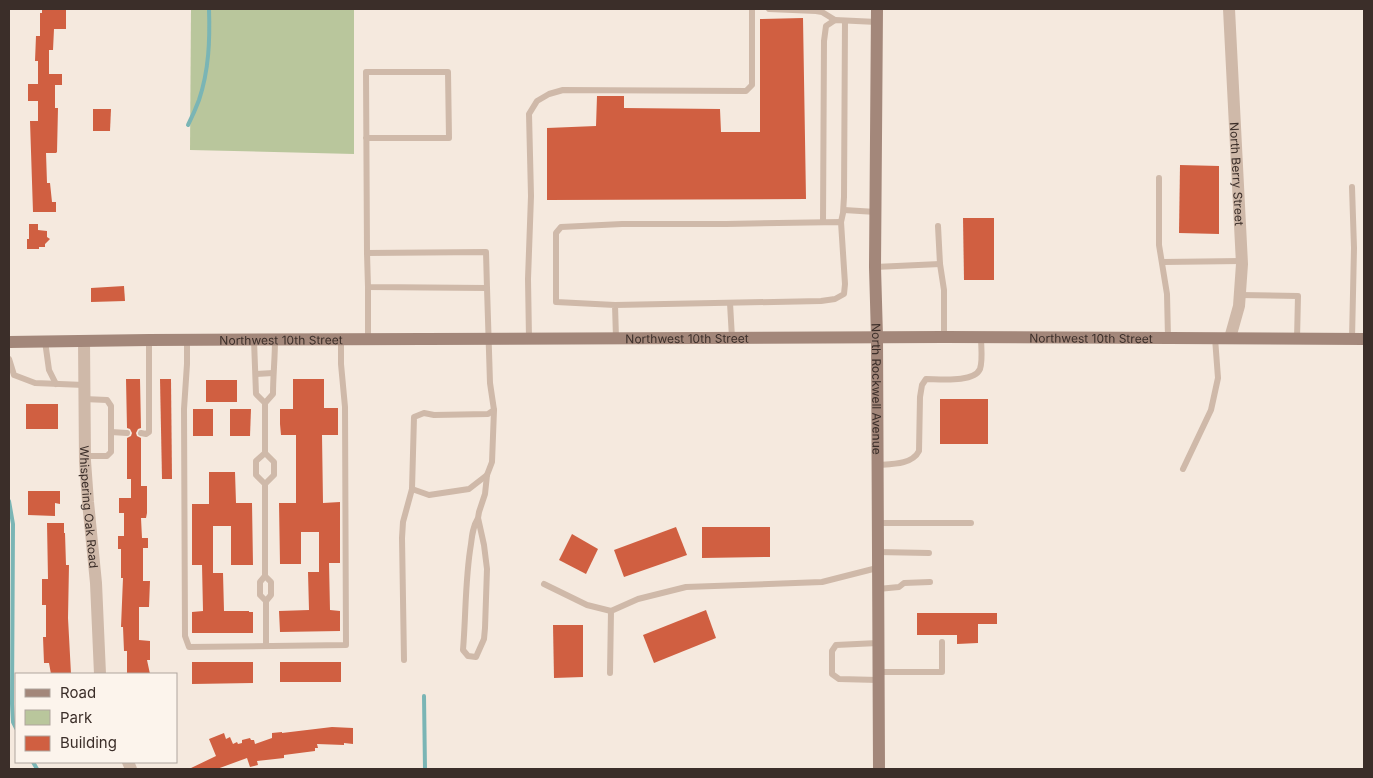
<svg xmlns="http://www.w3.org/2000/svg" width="1373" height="778" viewBox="0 0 1373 778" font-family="Inter,sans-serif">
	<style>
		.green { fill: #b9c69c }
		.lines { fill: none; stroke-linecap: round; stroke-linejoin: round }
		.stream { stroke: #7ab5b5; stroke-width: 4 }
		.building { fill: #d05f41 }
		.service { stroke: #cfb9a9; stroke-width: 6 }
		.minor { stroke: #cfb9a9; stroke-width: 12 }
		.secondary { stroke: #a3877a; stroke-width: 12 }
		.labels { text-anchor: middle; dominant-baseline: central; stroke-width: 4; stroke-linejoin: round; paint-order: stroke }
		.street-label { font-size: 12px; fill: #3b2e29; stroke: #fcf4ec }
	</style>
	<rect width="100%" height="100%" fill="#f5e9de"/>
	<path class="green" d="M 191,9 L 354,9 L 354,154 L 190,150 Z"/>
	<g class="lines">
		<g class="stream">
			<path d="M 188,125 C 192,117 196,108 199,100 C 209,70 210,40 209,9"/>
			<path d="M 9,501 L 13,524 L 12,704 L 13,722 L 16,728"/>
			<path d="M 424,696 L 425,769"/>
			<path d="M 33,762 L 37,769"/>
		</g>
	</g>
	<g class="building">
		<path d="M 42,9 L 66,9 L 66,29 L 54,29 L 53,50 L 49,50 L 49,74 L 62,74 L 62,85 L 55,85 L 55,108 L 58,108 L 57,152 L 56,153 L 46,153 L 47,183 L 50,183 L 52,202 L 56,202 L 56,212 L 33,212 L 30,121 L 38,121 L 38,101 L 28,101 L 28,84 L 38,84 L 38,61 L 35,61 L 36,36 L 40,36 L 40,13 L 42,13 Z"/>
		<path d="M 803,18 L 806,199 L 547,200 L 547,128 L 596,126 L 597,96 L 624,96 L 624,108 L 720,109 L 721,132 L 760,132 L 760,19 Z"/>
		<path d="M 93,109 L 111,109 L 110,131 L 93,131 Z"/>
		<path d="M 1180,165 L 1219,166 L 1219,234 L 1179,233 Z"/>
		<path d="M 963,218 L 994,218 L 994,280 L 964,280 Z"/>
		<path d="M 29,224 L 38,224 L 38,230 L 47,231 L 47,237 L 50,239 L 45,244 L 45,247 L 39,247 L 39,249 L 27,249 L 27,239 L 29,239 Z"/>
		<path d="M 124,286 L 125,301 L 91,302 L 91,288 Z"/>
		<path d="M 126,379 L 140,379 L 141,428 L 138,429 L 136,433 L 137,436 L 141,438 L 141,486 L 147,486 L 147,513 L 146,518 L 141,518 L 142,538 L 148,538 L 148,548 L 143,548 L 143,581 L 150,581 L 149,607 L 139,607 L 139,640 L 150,641 L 150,660 L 147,660 L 150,674 L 127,674 L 127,651 L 124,651 L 123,627 L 121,627 L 123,578 L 121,578 L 121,549 L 118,549 L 118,536 L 124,536 L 124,513 L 119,513 L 119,498 L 131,498 L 131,479 L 127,479 L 127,438 L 131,436 L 132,433 L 130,429 L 127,428 Z"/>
		<path d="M 160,379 L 171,379 L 172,479 L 162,479 Z"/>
		<path d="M 293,379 L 324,379 L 324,408 L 338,408 L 338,435 L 322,435 L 323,503 L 340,502 L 340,563 L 329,563 L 330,610 L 340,611 L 340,631 L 280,632 L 279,611 L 309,610 L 308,572 L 319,572 L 319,532 L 301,532 L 301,564 L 280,564 L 279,503 L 296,503 L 296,435 L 281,435 L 280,424 L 280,409 L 293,409 Z"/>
		<rect x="206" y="380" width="31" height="22"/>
		<rect x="940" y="399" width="48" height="45"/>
		<rect x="26" y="404" width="32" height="25"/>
		<rect x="193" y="409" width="20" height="27"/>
		<path d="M 230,409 L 251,409 L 250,436 L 230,436 Z"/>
		<path d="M 209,472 L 235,472 L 236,503 L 252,503 L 253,565 L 231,565 L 231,526 L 213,526 L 213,573 L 223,573 L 224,611 L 249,611 L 249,612 L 253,612 L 253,633 L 192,633 L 192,612 L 203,611 L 202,565 L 192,565 L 192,504 L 209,504 Z"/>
		<path d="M 28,491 L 60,491 L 60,504 L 55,503 L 55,516 L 28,515 Z"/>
		<path d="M 47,523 L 64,523 L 64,533 L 65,533 L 66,565 L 69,565 L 68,618 L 71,674 L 51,674 L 49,663 L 44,663 L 43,637 L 46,637 L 46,605 L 42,605 L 42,579 L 48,579 Z"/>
		<path d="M 676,527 L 687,555 L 624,577 L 614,550 Z"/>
		<path d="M 702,527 L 770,527 L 770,557 L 702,558 Z"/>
		<path d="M 572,534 L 598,549 L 586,574 L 559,560 Z"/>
		<path d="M 706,610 L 716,638 L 654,663 L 643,635 Z"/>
		<path d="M 917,613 L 997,613 L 997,624 L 978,624 L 978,643 L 957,644 L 957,635 L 917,635 Z"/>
		<path d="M 553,625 L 583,625 L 583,677 L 554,678 Z"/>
		<path d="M 192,662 L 253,662 L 253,683 L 192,684 Z"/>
		<rect x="280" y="662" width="61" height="20"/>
		<path d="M 332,727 L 353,728 L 353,744 L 344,743 L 344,745 L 317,744 L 318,748 L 315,748 L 315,751 L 284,755 L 284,758 L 257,761 L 258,765 L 250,767 L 247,758 L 217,769 L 189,769 L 216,756 L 209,739 L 224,733 L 226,739 L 230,737 L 233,744 L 237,742 L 238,744 L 242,743 L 242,740 L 250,738 L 251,740 L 254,740 L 255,744 L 272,738 L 272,733 L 282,732 L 282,733 Z"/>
	</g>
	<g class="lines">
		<g class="service">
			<path d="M 769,9 L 816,11 L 822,12 L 835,20"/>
			<path d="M 366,138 L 449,138 L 448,72 L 366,72 L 367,253"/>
			<path d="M 1159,178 L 1159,245 L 1167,294 L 1168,338"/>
			<path d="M 844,210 L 876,212"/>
			<path d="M 823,222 L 824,41 L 826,26 L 835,20 L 877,22"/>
			<path d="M 841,222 L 843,213 L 844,197 L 845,21"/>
			<path d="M 938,226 L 940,264 L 944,290 L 944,337"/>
			<path d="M 1163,262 L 1241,261"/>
			<path d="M 875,267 L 940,264"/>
			<path d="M 1240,295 L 1298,296 L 1297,339"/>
			<path d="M 730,303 L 732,338"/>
			<path d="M 615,305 L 821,301 L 835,299 L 844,294 L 845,284 L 841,222 L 726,224 L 622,224 L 561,227 L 556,233 L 556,302 L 615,305 L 616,338"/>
			<path d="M 529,338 L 528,279 L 531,196 L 529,114 L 537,101 L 549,94 L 563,90 L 746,91 L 752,85 L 752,9"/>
			<path d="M 368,339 L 368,287"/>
			<path d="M 1352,339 L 1354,248 L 1352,187"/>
			<path d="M 187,340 L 187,364 L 184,409 L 185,636 L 189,647 L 346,645 L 345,407 L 341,364 L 341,340"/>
			<path d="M 254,340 L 256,394 L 265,403 L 273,394 C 273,376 275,358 275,340"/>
			<path d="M 45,341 L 49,370 L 56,384"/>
			<path d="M 9,359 L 14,375 L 35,383 L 84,385"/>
			<path d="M 256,374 L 273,373"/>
			<path d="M 84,399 L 107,400 L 111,406 L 111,452 L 107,456 L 85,456"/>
			<path d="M 265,403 L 265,453 L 274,462 L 274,475 L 265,484 L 256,475 L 256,461 L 265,453"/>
			<path d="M 111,432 L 127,433"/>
			<path d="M 141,433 L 146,434 L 149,432 L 149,340"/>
			<path d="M 877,465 C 891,464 912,465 919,451 L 920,397 L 922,385 L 926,379 C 939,379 974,383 980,369 C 983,360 981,347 981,337"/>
			<path d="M 1183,469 L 1211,410 L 1218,378 L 1215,338"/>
			<path d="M 265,484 L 265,576 L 260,582 L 260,595 L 266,601 L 271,595 L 271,582 L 265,576"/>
			<path d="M 412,489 L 429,495 L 469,489 L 487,475 L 492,462 L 494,410"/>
			<path d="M 478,518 C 473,526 472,535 471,544 C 465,579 466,614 463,650 L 468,656 L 476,657 L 484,639 L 485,628 L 487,569 L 484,545 L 478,518 L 479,512 L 485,494 L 487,475"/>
			<path d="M 877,523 L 971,523"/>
			<path d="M 877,552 L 929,553"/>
			<path d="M 544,584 L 587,605 L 611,611"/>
			<path d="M 878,589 L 899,587 L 904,583 L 930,582"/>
			<path d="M 266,601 L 266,646"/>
			<path d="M 878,643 L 836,645 L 832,651 L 832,674 L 839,679 L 878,680"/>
			<path d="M 404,660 L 402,538 L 403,522 L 412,489 L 414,417 L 424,413 L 434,415 L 488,414 L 494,410 L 490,383 L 487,288 L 368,287 L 367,253 L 486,252 L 487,288"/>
			<path d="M 878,672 L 942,672 L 942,642"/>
			<path d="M 610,673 L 611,611 L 638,599 L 686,587 L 822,582 L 877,568"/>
		</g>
		<g class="minor">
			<path id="s1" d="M 1229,9 L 1242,264 L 1239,306 L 1230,338"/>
			<path id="s2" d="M 84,341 L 85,461 L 88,502 L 96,583 L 100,674"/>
			<path d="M 128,762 L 131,769"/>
		</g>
		<g class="secondary">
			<path id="s3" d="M 877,9 L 875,267 L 877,337 L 879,769"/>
			<path id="s4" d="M 9,342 L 149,340 L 944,337 L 1364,339"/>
		</g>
	</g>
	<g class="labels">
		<g class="street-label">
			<text stroke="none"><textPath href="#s1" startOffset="165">North Berry Street</textPath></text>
			<text stroke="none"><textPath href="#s4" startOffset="678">Northwest 10th Street</textPath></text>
			<text stroke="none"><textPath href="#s4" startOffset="1082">Northwest 10th Street</textPath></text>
			<text stroke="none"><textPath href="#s4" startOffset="272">Northwest 10th Street</textPath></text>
			<text stroke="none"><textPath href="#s3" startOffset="380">North Rockwell Avenue</textPath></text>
			<text stroke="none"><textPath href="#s2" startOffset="166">Whispering Oak Road</textPath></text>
		</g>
	</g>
	<rect width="1373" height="778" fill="none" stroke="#3b2e29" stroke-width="20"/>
	<rect x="15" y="673" width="162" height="90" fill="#fcf4ec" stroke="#afa59e"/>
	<rect x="25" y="689" width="25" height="8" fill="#a3877a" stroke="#afa59e"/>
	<text x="60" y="698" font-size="15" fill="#3b2e29">Road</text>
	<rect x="25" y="710" width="25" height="15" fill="#b9c69c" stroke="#afa59e"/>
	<text x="60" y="723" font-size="15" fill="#3b2e29">Park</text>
	<rect x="25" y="736" width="25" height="15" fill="#d05f41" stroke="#afa59e"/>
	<text x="60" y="748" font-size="15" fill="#3b2e29">Building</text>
</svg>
